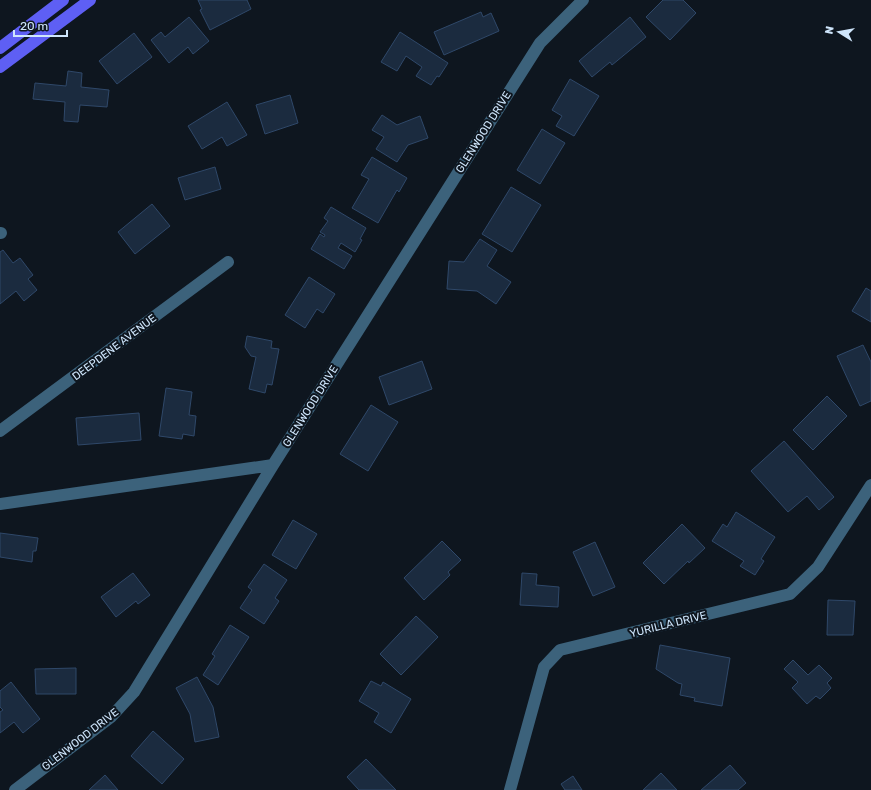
<svg xmlns="http://www.w3.org/2000/svg" width="871" height="790" font-family="Rubik,sans-serif">
<style>
.building{fill:#1b2b3f;stroke:#2f4869}
.lines{fill:none;stroke-linecap:round;stroke-linejoin:round}
.minor{stroke:#3c627b;stroke-width:12}
.major{stroke:#5e5ff4;stroke-width:12}
.labels{text-anchor:middle;stroke-width:4;stroke-linejoin:round;paint-order:stroke}
.street-label{font-size:11px;fill:#cfe6fc;stroke:#0e161f}
</style>
<rect width="100%" height="100%" fill="#0e161f"/>
<path class="building" d="M198 0H247L251 9 210 30 200 10 202 9Z
M663 0H683L696 13 670 40 646 17Z
M481 12 483 17 491 13 499 31 444 55 434 32Z
M189 17 209 41 193 54 188 47 169 63 151 40 161 32 165 37Z
M630 17 646 37 612 65 610 62 592 77 579 61Z
M400 32 448 63 439 77 437 76 431 85 416 76 422 67 406 56 397 71 381 62Z
M134 33 152 57 117 84 99 61Z
M68 71 82 73 81 87 109 90 107 107 80 105 78 122 64 121 65 102 33 99 35 83 66 86Z
M570 79 599 96 574 136 556 126 562 116 552 110Z
M290 95 298 123 265 134 256 105Z
M227 102 247 135 227 146 222 137 202 149 188 126Z
M382 115 397 125 420 116 428 138 408 145 397 162 376 149 384 137 372 130Z
M542 129 565 143 540 184 517 170Z
M372 157 407 178 399 192 397 190 378 223 352 208 369 179 361 175Z
M215 167 221 189 185 200 178 178Z
M511 187 541 205 512 252 482 234Z
M152 204 170 226 135 254 118 232Z
M331 207 366 228 360 239 362 240 355 252 341 243 338 248 352 256 344 269 311 249 320 234 324 237 325 235 320 232 328 221 324 218Z
M480 239 497 250 487 266 511 282 496 304 477 291 447 289 449 261 464 262Z
M3 250 13 263 20 258 33 275 28 279 37 290 24 301 16 291 0 304V252Z
M309 277 335 294 323 313 317 309 305 328 285 315Z
M866 288 871 291V322L852 311Z
M247 336 272 341 271 348 279 349 272 385 267 384 265 393 249 389 256 357 251 356 245 347Z
M863 345 871 362V401L860 406 837 356Z
M422 361 432 389 389 405 379 377Z
M166 388 192 392 189 415 196 416 194 436 183 434 182 439 159 436Z
M827 396 847 416 813 450 793 430Z
M371 405 398 422 368 471 340 454Z
M139 413 141 440 78 445 76 418Z
M784 441 834 497 819 510 807 496 788 512 751 471Z
M736 512 775 537 761 559 764 561 755 575 740 566 744 561 712 541 723 524 727 527Z
M293 520 317 534 296 569 272 555Z
M682 524 705 548 689 563 688 561 664 584 643 563Z
M0 533 38 538 36 551H33L32 562 0 557Z
M442 541 461 560 448 572 450 575 424 600 404 578Z
M595 542 615 587 593 596 573 552Z
M264 564 287 580 275 598 279 601 264 624 240 608 252 590 248 587Z
M133 573 150 595 138 604 136 601 116 617 101 597Z
M522 573 537 574 536 585 559 587 558 607 520 605Z
M828 600 855 601 853 635H827Z
M416 616 438 637 401 675 380 654Z
M230 625 249 637 218 685 203 675 215 656 212 654Z
M660 645 730 658 722 706 694 701 695 698 680 695 682 684 678 683 656 669Z
M793 660 808 675 819 665 832 678 827 683 831 688 820 699 816 696 807 704 792 688 798 682 784 669Z
M76 668V694H36L35 669Z
M197 677 213 707 219 737 195 742 190 714 176 688Z
M371 681 381 686 383 682 411 699 391 733 374 722 379 713 359 701Z
M11 682 40 719 23 733 14 722 0 733V712L3 710 0 707V691Z
M153 731 184 759 162 784 131 756Z
M366 759 396 790H359L347 777Z
M730 765 746 783 738 790H701Z
M661 773 677 790H643Z
M105 775 118 790H89Z
M573 776 582 790H565L561 784Z"/>
<g class="lines">
<path class="minor" d="M0 233H1
M0 431 228 262
M0 504 273 465
M15 790 111 717 134 692 273 465 540 43 583 0
M510 790 544 667 560 650 790 594 818 567 871 485"/>
<path class="major" d="M0 48 63 0
M0 67 90 0"/>
</g>
<g class="labels">
<g class="street-label">
<text transform="translate(483 132) rotate(-58)" y="4">GLENWOOD DRIVE</text>
<text transform="translate(114 347) rotate(-37)" y="4">DEEPDENE AVENUE</text>
<text transform="translate(310 406) rotate(-58)" y="4">GLENWOOD DRIVE</text>
<text transform="translate(668 624) rotate(-14)" y="4">YURILLA DRIVE</text>
<text transform="translate(80 739) rotate(-38)" y="4">GLENWOOD DRIVE</text>
</g>
</g>
<g transform="translate(839 32) rotate(281)" stroke="#0e161f" stroke-width="3" paint-order="stroke">
<path d="M0-3L7 15L0 10L-7 15Z" fill="#cfe6fc"/>
<text y="-6" font-size="11" font-weight="bold" text-anchor="middle" fill="#cfe6fc">N</text>
</g>
<path d="M14 30v6h53v-6" fill="none" stroke="#cfe6fc" stroke-width="2"/>
<text x="20" y="30" font-size="12" fill="#cfe6fc" stroke="#0e161f" stroke-width="3" paint-order="stroke">20 m</text>
</svg>
